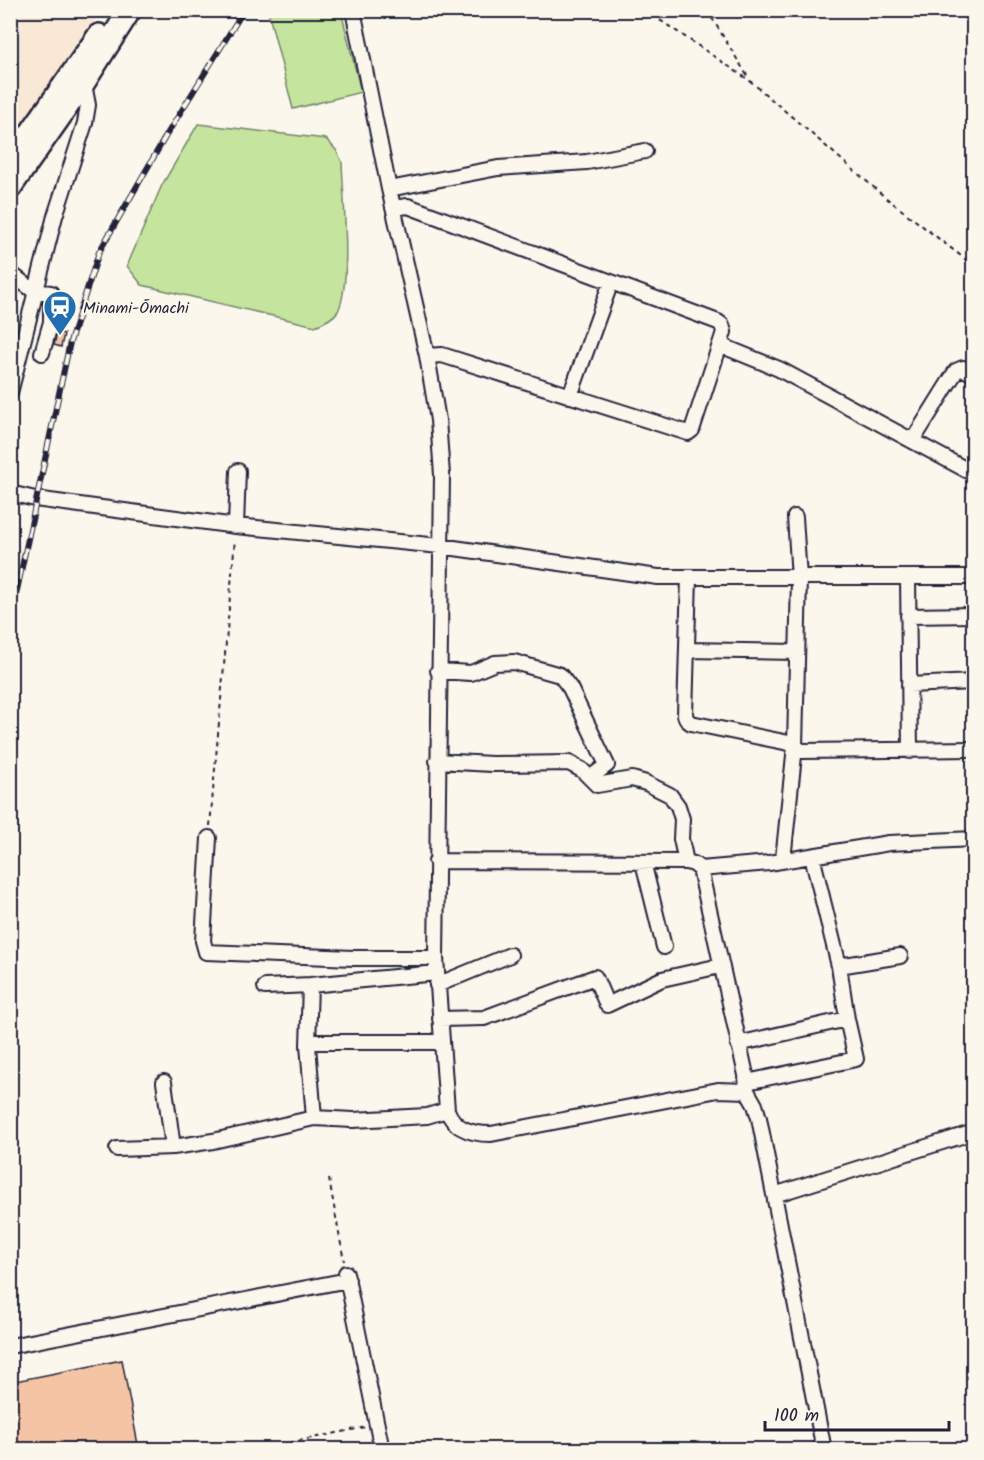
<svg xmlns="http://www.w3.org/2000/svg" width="984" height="1460" font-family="Kalam,sans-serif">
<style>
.built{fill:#f9e8d6}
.green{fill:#c5e59e;stroke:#74846c;stroke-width:1.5}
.building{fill:#f4c4a4;stroke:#22223b;stroke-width:1.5}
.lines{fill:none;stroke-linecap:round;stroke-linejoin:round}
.minor-casing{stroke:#22223b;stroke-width:18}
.highway-casing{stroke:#22223b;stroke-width:26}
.path{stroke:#22223b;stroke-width:2;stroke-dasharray:4.5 4.5;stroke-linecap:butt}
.minor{stroke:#fbf7ec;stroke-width:14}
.highway{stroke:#fbf7ec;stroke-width:21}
.rail-casing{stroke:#22223b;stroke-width:6}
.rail{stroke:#fbf7ec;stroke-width:4;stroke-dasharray:11;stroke-linecap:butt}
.labels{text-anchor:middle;stroke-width:4.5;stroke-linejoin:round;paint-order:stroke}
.poi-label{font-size:16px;fill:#22223b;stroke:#fbf7ec;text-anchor:start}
</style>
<rect width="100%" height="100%" fill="#fbf7ec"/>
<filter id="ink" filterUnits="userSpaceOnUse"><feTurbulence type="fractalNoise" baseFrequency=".0167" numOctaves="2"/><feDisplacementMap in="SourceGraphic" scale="12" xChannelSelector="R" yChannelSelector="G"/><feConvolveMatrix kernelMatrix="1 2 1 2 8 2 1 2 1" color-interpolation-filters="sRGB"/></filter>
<g filter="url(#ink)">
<path class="built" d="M11 10 101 11 11 140 10 11Z"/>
<path class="green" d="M268 11H341L361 92 293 109Z
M198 124 326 139 336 150 342 162C343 195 352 284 338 311 333 319 323 323 315 326L142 285 127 266 162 185Z"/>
<path class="building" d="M57 332 64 334 61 347 54 345Z
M122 1360 139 1450H10V1382Z"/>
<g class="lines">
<defs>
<path id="minor" d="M353 10 389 189 427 356 438 420 442 475 436 958 447 1110C454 1129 471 1134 491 1134L718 1090 747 1091
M389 189 498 168 587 162 645 151
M393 208 408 206 718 322 722 325 724 332 692 430 688 433 442 355 427 356
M10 273 34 291 51 293V322L42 353
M720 345 779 369 974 474
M10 393 55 216 85 123 88 105 83 79
M570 396 611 282
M913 440 956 371 963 368 974 375
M10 493 35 499 236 526 440 546 658 577H974
M236 526 238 471
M689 577 685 715 687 720 691 723 789 743 802 751 974 749
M908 577 910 751
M908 616 974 615
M688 650 796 652
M438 671 471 673 495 663 514 662 560 675 570 688 607 765 591 777
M909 685 974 682
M437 761 492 764 569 763 582 770 597 785 632 779 646 783 670 795 678 806 682 819 681 839 686 862
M209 838 203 941 206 952 354 958H436
M783 860 795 746 799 578 795 517
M436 861 686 862 694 864 700 869 746 1075 747 1091 755 1105 759 1118 824 1450
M643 862 664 947
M700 869 769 863 889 843 974 839
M839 966 900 956
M310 985 308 1045 314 1118
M437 985 510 955
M265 987 310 985 437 973
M440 1019 484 1018 595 977 607 1005 662 979 720 966
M308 1042H441
M738 1044 847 1019
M164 1082 173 1147
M747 1082 856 1059 847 1019 839 966 812 856
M117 1149 173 1147 213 1141 314 1118 353 1120 427 1116 447 1110
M774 1195 974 1132
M346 1273 382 1450
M10 1346 348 1280"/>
<path id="highway" d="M10 162 99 35
M10 188 83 84 130 10"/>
</defs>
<use href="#minor" class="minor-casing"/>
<use href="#highway" class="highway-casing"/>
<path class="path" d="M645 10 749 80 885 197 974 266
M707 10 748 77
M210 826 235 539
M329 1179 344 1261
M254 1450 366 1427"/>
<use href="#minor" class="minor"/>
<use href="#highway" class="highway"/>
<defs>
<path id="rail" d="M10 623 70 342 99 252 167 134 244 10"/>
</defs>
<use href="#rail" class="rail-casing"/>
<use href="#rail" class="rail"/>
</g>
</g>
<defs>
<symbol id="station-pin" viewBox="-11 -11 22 30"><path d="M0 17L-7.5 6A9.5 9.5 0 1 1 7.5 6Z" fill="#1f6fb2" stroke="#fbf7ec"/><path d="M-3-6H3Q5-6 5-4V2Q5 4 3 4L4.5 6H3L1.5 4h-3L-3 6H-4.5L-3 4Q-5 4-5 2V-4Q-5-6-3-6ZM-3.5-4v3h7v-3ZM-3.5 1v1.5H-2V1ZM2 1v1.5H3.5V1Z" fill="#fff"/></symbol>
</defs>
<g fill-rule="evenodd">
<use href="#station-pin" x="41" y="288" width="38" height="52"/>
</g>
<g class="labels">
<g class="poi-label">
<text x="83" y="313">Minami-Ōmachi</text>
</g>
</g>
<rect width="984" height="1460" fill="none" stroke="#fbf7ec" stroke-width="36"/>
<rect x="18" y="18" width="948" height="1424" fill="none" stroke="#22223b" stroke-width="2" filter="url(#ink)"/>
<path d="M765 1421v9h184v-9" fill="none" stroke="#22223b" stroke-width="3"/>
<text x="774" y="1421" font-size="18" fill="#22223b" stroke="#fbf7ec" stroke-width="4.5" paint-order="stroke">100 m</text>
</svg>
